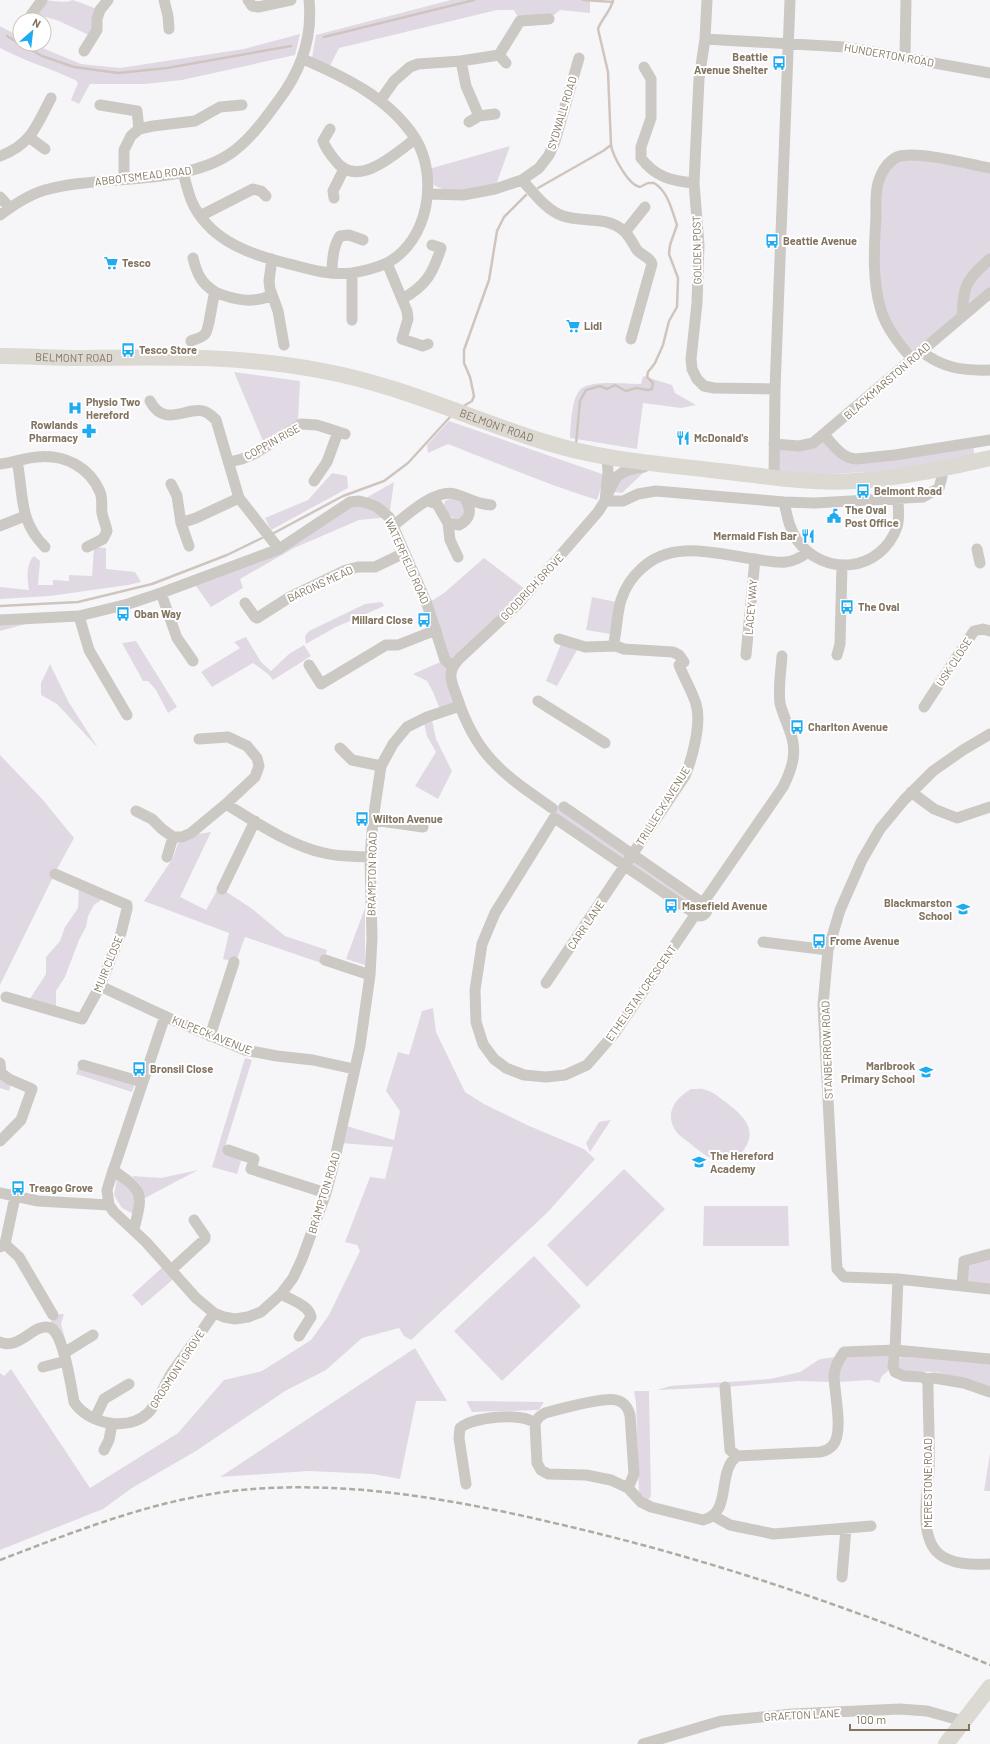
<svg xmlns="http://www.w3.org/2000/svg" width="990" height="1744" font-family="Barlow,sans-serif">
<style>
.green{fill:#e0d9e3}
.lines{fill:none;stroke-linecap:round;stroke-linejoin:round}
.stream{stroke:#cfc5be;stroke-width:2.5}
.minor{stroke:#ccc8c3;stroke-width:11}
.highway{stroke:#dcd8d2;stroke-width:16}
.rail{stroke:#b0aaa2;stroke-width:2.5;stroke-dasharray:6 3;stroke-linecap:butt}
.labels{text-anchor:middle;stroke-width:4;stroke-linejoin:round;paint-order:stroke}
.street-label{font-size:11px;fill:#837461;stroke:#fff}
.poi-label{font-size:11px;font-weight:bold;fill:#837461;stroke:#fff;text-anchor:start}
</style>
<rect width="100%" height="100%" fill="#f6f6f9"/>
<path class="green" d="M42 0C53 0 63 4 73 0L100 10 93 37 59 21 33 13Z
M451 0H590V13L560 10 549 19 520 21 514 10H497L339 48 330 66 312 58 316 35Z
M0 26 20 37V44H33L81 64 120 68 244 49 300 34 295 55 182 80 145 84H90L79 104 71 100 78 83 75 80C50 68 24 61 0 48Z
M510 146 496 185C477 188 451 196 434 185L432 177V168Z
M910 155 990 168V294L912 359 891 330 876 291 878 198 887 164Z
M234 372 300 381 298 420 263 441Z
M643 376 672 385 675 393 696 405 681 408 643 403 637 449 570 438C571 425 571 396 582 388 593 380 627 384 641 384Z
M449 421 605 475 597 500C546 484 497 463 448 444L428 453 427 445Z
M824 435 846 457 973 443 975 461 941 468 774 477V444L791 446Z
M332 473 347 476 348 488 271 530 265 518 308 500Z
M632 473H643L622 493 614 492C618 482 622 477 632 473Z
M394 482 389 517 359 520 294 548 240 579 243 588 211 607 193 582 266 555Z
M452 498 461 500 467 510 459 521 448 515 444 506 445 501Z
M94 547 106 548V569L135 572 141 582 128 585 50 596 0 599V587L29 590C27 580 26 563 34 556L40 561 38 585H53V580L69 581V575L92 576Z
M484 558 529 592 452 666 460 706 441 712 433 692 427 681 413 674 445 660 427 604 444 593Z
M592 597 616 602 610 634 586 630Z
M382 602 384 606 336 627 306 644 305 636 309 631 365 604Z
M0 623 26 624 0 631Z
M246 637 261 662 271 671 289 654 304 645 311 656 273 680 268 674 253 663 212 687 201 672 240 648 234 642Z
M136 641 177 707 168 713 156 690 148 681H143L122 643Z
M561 644 577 650 557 686 546 681Z
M50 664 68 701 98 748 57 704 41 695V683Z
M431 715 436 739 452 771 438 799 415 786 436 752 427 736 423 718Z
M0 755 43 800 74 838 57 869 0 985Z
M556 805 562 806 703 903 707 909 704 916H697L554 818 552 809Z
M211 832 180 897 206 910 219 887 251 908 285 936 327 950 324 964 245 937 236 962 223 959 229 933 144 901 173 858 178 843 198 834Z
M79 884 107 896 94 905 88 916 86 927 79 940 65 977 56 991V1012L27 1003 46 974V957L60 941 65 927 78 908Z
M365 908V965L346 959Z
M433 1008 436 1032 465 1092 484 1104 527 1125 584 1149 595 1159 548 1212 411 1340 404 1336 399 1328 362 1338 326 1370 285 1391 196 1451 132 1488 103 1509 0 1550V1373L4 1376 11 1369 90 1488 178 1433 224 1380 262 1371 311 1340 329 1315 360 1251 357 1245 345 1242 370 1177 385 1179 393 1147 339 1143 343 1125 394 1140 400 1111 386 1091 398 1052 409 1055 422 1011Z
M245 1058 252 1060 224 1150 242 1158 237 1174 212 1167Z
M79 1065 135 1083 132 1092 76 1074Z
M0 1077 12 1081 9 1091 0 1088Z
M691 1089C696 1089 702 1088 706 1090 714 1092 720 1098 727 1103 741 1114 758 1128 745 1148 729 1173 709 1159 692 1145 686 1140 677 1135 674 1128 665 1111 677 1097 691 1089Z
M611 1120 590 1152 586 1143 599 1122Z
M624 1169 665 1209 587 1287 547 1245Z
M198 1170 143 1199 140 1185 132 1176 161 1178Z
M117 1178 136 1196 135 1215 122 1208 114 1195Z
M704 1206H788L789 1246H703Z
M990 1254V1289L962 1286 964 1261Z
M534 1256 581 1306 502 1381 454 1331Z
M166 1264 177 1276 142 1306 132 1295Z
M60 1314H64L61 1324 66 1342H64L50 1323 52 1320Z
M415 1348 447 1401H416L400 1479 373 1474 309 1471 220 1477Z
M889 1353V1370L882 1376 879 1383 870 1380 838 1382 840 1364 845 1356Z
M905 1355 990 1363V1389L937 1372 902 1371 898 1366 899 1359Z
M836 1357 831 1382 799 1381 725 1387 657 1390 670 1386 770 1379 800 1372 820 1359Z
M634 1391H649L651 1496 648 1500 639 1493 636 1403Z
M467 1402V1401L544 1402 539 1410 472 1412Z
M990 1453V1491H984Z"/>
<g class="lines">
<path class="stream" d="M583 0 613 2
M7 36 20 44
M324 37 474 0
M21 44 42 56 74 67 118 73 167 68 291 46
M538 188 603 151 611 145 608 72 598 29C602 18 611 11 613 0
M462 407 472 401 474 396 470 377 464 363V350L489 280 497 231 504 217 526 195
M576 444 580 401 586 390 600 386 607 389 615 385 626 391 636 388 648 390 652 389 653 383 647 377 648 372 655 363 663 345 669 321 677 307 678 278 669 254 670 245 677 225C672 211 668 191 654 183H648L640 187C628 185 613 156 611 145
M274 533 343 496 384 481 408 463 451 416
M0 606 78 602 152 584 227 555 262 538"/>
<path class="minor" d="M164 0 168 16 169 29
M248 0 252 6 258 7 291 0
M707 0 705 39 699 79 694 183 699 245 697 303 691 359 692 369 697 379 704 386 714 388 775 389
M29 18 42 0
M705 39 845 47 990 73
M84 51 97 30V19L100 10 108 0
M499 55 520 21 549 19
M905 57 906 0
M461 61 466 86 479 116 469 122
M644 67 651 79V118L641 147V158C655 177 672 181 694 183
M380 101 394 81 410 67 418 64 461 61 499 55 506 63
M100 105 137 111 139 129
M479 116 495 114
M330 129 323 141C326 149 330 154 335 160 357 190 395 154 415 139
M30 138 45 149
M0 156C31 145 37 125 51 98
M183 173C186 182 188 193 192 202 208 237 243 252 278 261 302 267 327 276 352 273 364 271 376 268 387 263 429 241 439 176 415 138 389 98 345 77 303 59
M124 179V150L131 136 139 129 153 126 195 121 220 107 242 105
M522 180C534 193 546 210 563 216 584 223 607 215 625 232 630 237 633 244 637 250 641 255 651 258 652 264L631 339
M429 194 463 195 495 189 522 180 539 168 549 155 555 141 579 58
M0 197 10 208
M334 198 333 191 344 169
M0 215C14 205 28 195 45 190 102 174 186 187 234 151 251 138 265 119 278 101 301 71 313 39 309 0
M200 216 253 189 261 191 266 196
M625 232 645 207
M193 258C197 274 201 283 215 292
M272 259 269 281 270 289 278 311 284 345
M387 263 407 311 408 319 402 339 423 346 428 344
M332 273C332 261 333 246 340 236L349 235 363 240
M402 299C426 286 433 273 441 248L432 245
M962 316C964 284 965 281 990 259
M352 320V273
M191 341C195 339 202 338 205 334 209 330 212 301 215 292 234 300 253 304 272 295
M921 351C942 368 963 371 990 370
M912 359C900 345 886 328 881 310 872 281 874 248 876 217 876 206 875 194 878 183 881 173 887 162 897 157 915 150 969 164 990 168
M150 401C164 428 186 407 203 411 208 412 212 416 216 420L239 498 279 549
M824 435C834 445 841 458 856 459L895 455 990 440
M774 444 799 446 813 443 990 293
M607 457 608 472 605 501C615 476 617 470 644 467
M17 461C24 495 18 520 45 547
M229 462 242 459 256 453 301 424 317 425 345 434
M0 464C12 463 24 458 37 457 63 454 89 466 100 492 103 499 101 506 102 513 103 519 106 525 107 531L103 539 87 547
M774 477 775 389 790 0
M314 481 327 462 338 432
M171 484 177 496 181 523 189 546
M428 501 437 504 448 523 459 525C471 519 472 510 465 499
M784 502C787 515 789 528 797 540 824 578 881 572 897 527 900 518 898 508 898 499
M181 523 196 518 239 498
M448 523 450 540 458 557
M0 526 25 516
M393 526C408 514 435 489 455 494 469 498 475 504 491 505
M977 549 980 563
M161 593 177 638 193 661
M245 603 255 617 257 618 290 597 346 570 358 567H375L404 553
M79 616 89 650 127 715
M0 620 79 616 128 604 161 593 279 549 350 502 359 501 367 503 377 507 389 517 427 604 445 660 452 666
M559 639 585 647 616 646
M746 655 755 559
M837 655 840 644 842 565
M684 662 679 655 673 652 624 649 616 646 614 642C617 628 617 613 621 600 625 588 632 577 641 569 672 539 716 554 754 559 776 562 789 567 808 552
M309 665 321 684 386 645H398L436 630
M538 701 605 743
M924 707 974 631 983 629 990 631
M990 734 963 750 933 771 904 800 880 829 862 860 840 910 828 950 823 1005 837 1269 844 1277 898 1279 990 1289
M340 748 352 760 381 766
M911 792 934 809 957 818 990 807
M226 804C257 823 289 845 324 853 339 857 355 856 370 857
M564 807 701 902
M552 808C503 774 476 756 457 697 451 680 446 673 459 659L518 604 598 512 605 501H623L638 494 656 491 784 502 815 503 923 497 939 488 942 477 941 468
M136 811 152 819 162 829 173 837H182L191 833 226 804 255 777 259 766 257 758 247 746 228 737 199 739
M554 818 495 913 482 944 475 990 476 1022 483 1044 494 1059 506 1068 524 1075 546 1077 565 1075 587 1065 614 1034 695 915
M556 819 694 913
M373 820 423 827
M167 857 173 837
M222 889 255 821
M693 909a7 7 0 1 1 14 0a7 7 0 1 1-14 0Z
M703 903 783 787C793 767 798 750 789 729 786 720 782 712 780 703 778 687 781 671 782 656
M763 942 828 950
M325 960 370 975
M546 983 685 776C692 759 702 723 696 704 692 691 684 678 679 665
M100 986 173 1020 245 1050 277 1056 313 1060 354 1069
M6 997 82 1019 100 986 121 933 127 909V905L55 874
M165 1016 110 1180 107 1190 109 1205 114 1212 146 1242 196 1298 214 1313 224 1317 235 1319 248 1317 261 1312 281 1294 293 1278 302 1259 326 1193 333 1167 360 1046 370 975 372 938 370 857 373 820 381 766 393 744 407 727 427 717 460 706
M210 1036 234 962
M0 1063 1 1073 9 1079 32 1089 21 1120 0 1141
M83 1065 142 1082
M228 1150 254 1159 251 1169 326 1193
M113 1170C144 1192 143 1193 134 1229
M0 1193 38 1201 109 1205
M5 1244 19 1257 53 1315
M0 1247 5 1244 15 1197
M171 1270 205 1239V1236L194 1220
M898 1279 895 1350 893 1366 895 1372 904 1376 922 1377 926 1379 934 1378 964 1383 990 1392
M962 1286 964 1261 990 1254
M281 1294C291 1300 309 1305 311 1317L299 1336
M0 1342C20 1351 35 1321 51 1328 64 1336 71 1386 74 1402 88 1424 128 1432 148 1413 156 1406 166 1381 173 1371 187 1352 201 1333 214 1313
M64 1353 93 1335
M43 1367 66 1361
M926 1379 928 1384C928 1413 930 1441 929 1470 928 1486 925 1503 926 1519 926 1530 929 1545 938 1553 951 1565 973 1565 990 1564
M725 1387 730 1450 737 1456
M95 1418 104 1399 129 1384
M535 1423 539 1417 545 1413C560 1409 603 1397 616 1400 625 1402 628 1408 630 1415L634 1474 628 1488
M104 1450 109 1440 112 1424
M466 1484 459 1438 460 1428C473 1417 521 1412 535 1423L537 1463 541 1470 548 1474 586 1475 611 1480 628 1488 641 1502 651 1507 703 1520C733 1513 716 1472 737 1456L820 1452C825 1451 830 1449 833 1445 844 1432 834 1392 834 1375 835 1367 839 1359 844 1352L895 1350 990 1359
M714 1516 730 1525 774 1534 871 1526
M842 1577 846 1528
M643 1744 721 1721 792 1714 900 1709 927 1711 963 1721"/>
<g class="highway">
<path id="s1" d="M0 356C27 356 54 358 81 358 163 357 243 355 323 371 400 385 470 419 545 442 601 460 661 464 719 471 764 476 810 484 855 481 901 478 946 468 990 458"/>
<path d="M946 1744 990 1687"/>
</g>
<path class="rail" d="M0 1560C76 1531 151 1501 232 1491 340 1479 448 1498 554 1523 703 1557 849 1606 990 1665"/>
</g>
<defs>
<symbol id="bus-bare" viewBox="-9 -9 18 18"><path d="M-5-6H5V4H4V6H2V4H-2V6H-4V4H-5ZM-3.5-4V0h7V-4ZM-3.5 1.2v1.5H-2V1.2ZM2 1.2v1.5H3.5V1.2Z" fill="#1eabf0" stroke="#fff" stroke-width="2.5" paint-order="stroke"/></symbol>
<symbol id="supermarket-bare" viewBox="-9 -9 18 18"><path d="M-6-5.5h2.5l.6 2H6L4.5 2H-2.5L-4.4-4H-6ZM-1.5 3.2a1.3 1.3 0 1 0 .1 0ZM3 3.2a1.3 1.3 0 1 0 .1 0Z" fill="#1eabf0" stroke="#fff" stroke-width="2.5" paint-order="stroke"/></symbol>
<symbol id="hospital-bare" viewBox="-9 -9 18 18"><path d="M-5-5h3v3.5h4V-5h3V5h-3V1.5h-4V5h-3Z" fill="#1eabf0" stroke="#fff" stroke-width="2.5" paint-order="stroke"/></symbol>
<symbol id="pharmacy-bare" viewBox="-9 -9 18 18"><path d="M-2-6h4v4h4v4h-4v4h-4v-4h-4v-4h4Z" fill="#1eabf0" stroke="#fff" stroke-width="2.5" paint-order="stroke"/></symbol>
<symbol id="restaurant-bare" viewBox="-9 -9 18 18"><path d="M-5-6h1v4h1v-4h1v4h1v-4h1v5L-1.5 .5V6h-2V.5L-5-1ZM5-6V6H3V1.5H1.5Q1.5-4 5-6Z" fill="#1eabf0" stroke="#fff" stroke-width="2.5" paint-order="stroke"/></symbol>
<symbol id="civic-bare" viewBox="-9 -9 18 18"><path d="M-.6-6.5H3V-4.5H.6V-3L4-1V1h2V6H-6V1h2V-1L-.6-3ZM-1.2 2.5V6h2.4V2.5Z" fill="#1eabf0" stroke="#fff" stroke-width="2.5" paint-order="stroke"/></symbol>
<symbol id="school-bare" viewBox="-9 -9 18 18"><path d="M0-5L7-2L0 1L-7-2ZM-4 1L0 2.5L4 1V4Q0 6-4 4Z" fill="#1eabf0" stroke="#fff" stroke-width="2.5" paint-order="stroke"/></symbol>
</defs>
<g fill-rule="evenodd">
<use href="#bus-bare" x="769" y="53" width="20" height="20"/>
<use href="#bus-bare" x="762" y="231" width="20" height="20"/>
<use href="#supermarket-bare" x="101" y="253" width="20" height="20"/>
<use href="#supermarket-bare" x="563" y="316" width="20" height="20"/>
<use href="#bus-bare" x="118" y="340" width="20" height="20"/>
<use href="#hospital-bare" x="65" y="398" width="20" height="20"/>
<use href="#pharmacy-bare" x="79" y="421" width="20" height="20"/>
<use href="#restaurant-bare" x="673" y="428" width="20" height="20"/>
<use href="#bus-bare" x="853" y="481" width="20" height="20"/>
<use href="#civic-bare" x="824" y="506" width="20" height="20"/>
<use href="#restaurant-bare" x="798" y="526" width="20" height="20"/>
<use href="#bus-bare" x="837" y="597" width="20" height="20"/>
<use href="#bus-bare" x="113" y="604" width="20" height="20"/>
<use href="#bus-bare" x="414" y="610" width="20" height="20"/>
<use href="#bus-bare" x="787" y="717" width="20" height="20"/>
<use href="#bus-bare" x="352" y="809" width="20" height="20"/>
<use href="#bus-bare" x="661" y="896" width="20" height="20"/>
<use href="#school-bare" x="953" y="899" width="20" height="20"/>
<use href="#bus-bare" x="809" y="931" width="20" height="20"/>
<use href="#bus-bare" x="129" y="1059" width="20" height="20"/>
<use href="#school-bare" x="916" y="1062" width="20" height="20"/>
<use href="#school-bare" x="689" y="1152" width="20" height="20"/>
<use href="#bus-bare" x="8" y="1178" width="20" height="20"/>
</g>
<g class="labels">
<g class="street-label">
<text transform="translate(889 55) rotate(10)" y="4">HUNDERTON ROAD</text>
<text transform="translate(562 113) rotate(-73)" y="4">SYDWALL ROAD</text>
<text transform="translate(143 176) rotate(-7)" y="4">ABBOTSMEAD ROAD</text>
<text transform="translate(697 250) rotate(-91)" y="4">GOLDEN POST</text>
<text dy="4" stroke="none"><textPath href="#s1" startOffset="74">BELMONT ROAD</textPath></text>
<text transform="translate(887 381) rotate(-41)" y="4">BLACKMARSTON ROAD</text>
<text dy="4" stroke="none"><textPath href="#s1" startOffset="506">BELMONT ROAD</textPath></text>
<text transform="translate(272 442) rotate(-29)" y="4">COPPIN RISE</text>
<text transform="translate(407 561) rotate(66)" y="4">WATERFIELD ROAD</text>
<text transform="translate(320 584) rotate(-25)" y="4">BARONS MEAD</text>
<text transform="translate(532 587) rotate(-47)" y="4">GOODRICH GROVE</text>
<text transform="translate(751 607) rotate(-85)" y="4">LACEY WAY</text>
<text transform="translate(954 662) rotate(-57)" y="4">USK CLOSE</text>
<text transform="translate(663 806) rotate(-58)" y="4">TRILLECK AVENUE</text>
<text transform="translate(372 874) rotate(-89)" y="4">BRAMPTON ROAD</text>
<text transform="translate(586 925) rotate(-56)" y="4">CARR LANE</text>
<text transform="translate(108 964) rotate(-68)" y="4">MUIR CLOSE</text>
<text transform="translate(641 993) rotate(-55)" y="4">ETHELSTAN CRESCENT</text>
<text transform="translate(212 1035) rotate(22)" y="4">KILPECK AVENUE</text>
<text transform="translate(827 1050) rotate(-92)" y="4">STANBERROW ROAD</text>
<text transform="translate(324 1193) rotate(-73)" y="4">BRAMPTON ROAD</text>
<text transform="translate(177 1369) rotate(-57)" y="4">GROSMONT GROVE</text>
<text transform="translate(928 1483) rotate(-90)" y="4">MERESTONE ROAD</text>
<text transform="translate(802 1715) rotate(-3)" y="4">GRAFTON LANE</text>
</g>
<g class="poi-label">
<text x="768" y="61" text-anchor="end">Beattie<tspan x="768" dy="13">Avenue Shelter</tspan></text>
<text x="783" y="245">Beattie Avenue</text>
<text x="122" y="267">Tesco</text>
<text x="584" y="330">Lidl</text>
<text x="139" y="354">Tesco Store</text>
<text x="86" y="406">Physio Two<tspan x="86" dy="13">Hereford</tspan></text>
<text x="78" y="429" text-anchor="end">Rowlands<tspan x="78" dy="13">Pharmacy</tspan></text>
<text x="694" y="442">McDonald's</text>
<text x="874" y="495">Belmont Road</text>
<text x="845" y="514">The Oval<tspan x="845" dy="13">Post Office</tspan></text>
<text x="797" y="540" text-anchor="end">Mermaid Fish Bar</text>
<text x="858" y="611">The Oval</text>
<text x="134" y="618">Oban Way</text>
<text x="413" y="624" text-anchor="end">Millard Close</text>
<text x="808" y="731">Charlton Avenue</text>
<text x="373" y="823">Wilton Avenue</text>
<text x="952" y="907" text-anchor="end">Blackmarston<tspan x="952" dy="13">School</tspan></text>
<text x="682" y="910">Masefield Avenue</text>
<text x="830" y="945">Frome Avenue</text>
<text x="915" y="1070" text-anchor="end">Marlbrook<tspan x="915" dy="13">Primary School</tspan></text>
<text x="150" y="1073">Bronsil Close</text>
<text x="710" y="1160">The Hereford<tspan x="710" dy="13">Academy</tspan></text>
<text x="29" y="1192">Treago Grove</text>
</g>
</g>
<g transform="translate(32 32) rotate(28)"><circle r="19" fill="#ffffff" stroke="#cdc7c0"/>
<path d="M0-3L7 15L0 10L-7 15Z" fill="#1eabf0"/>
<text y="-6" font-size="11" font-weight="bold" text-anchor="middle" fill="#837461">N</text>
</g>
<path d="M850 1724v6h119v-6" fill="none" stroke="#837461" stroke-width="2"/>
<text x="856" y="1724" font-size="12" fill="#837461" stroke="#ffffff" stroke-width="3" paint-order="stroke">100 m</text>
</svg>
